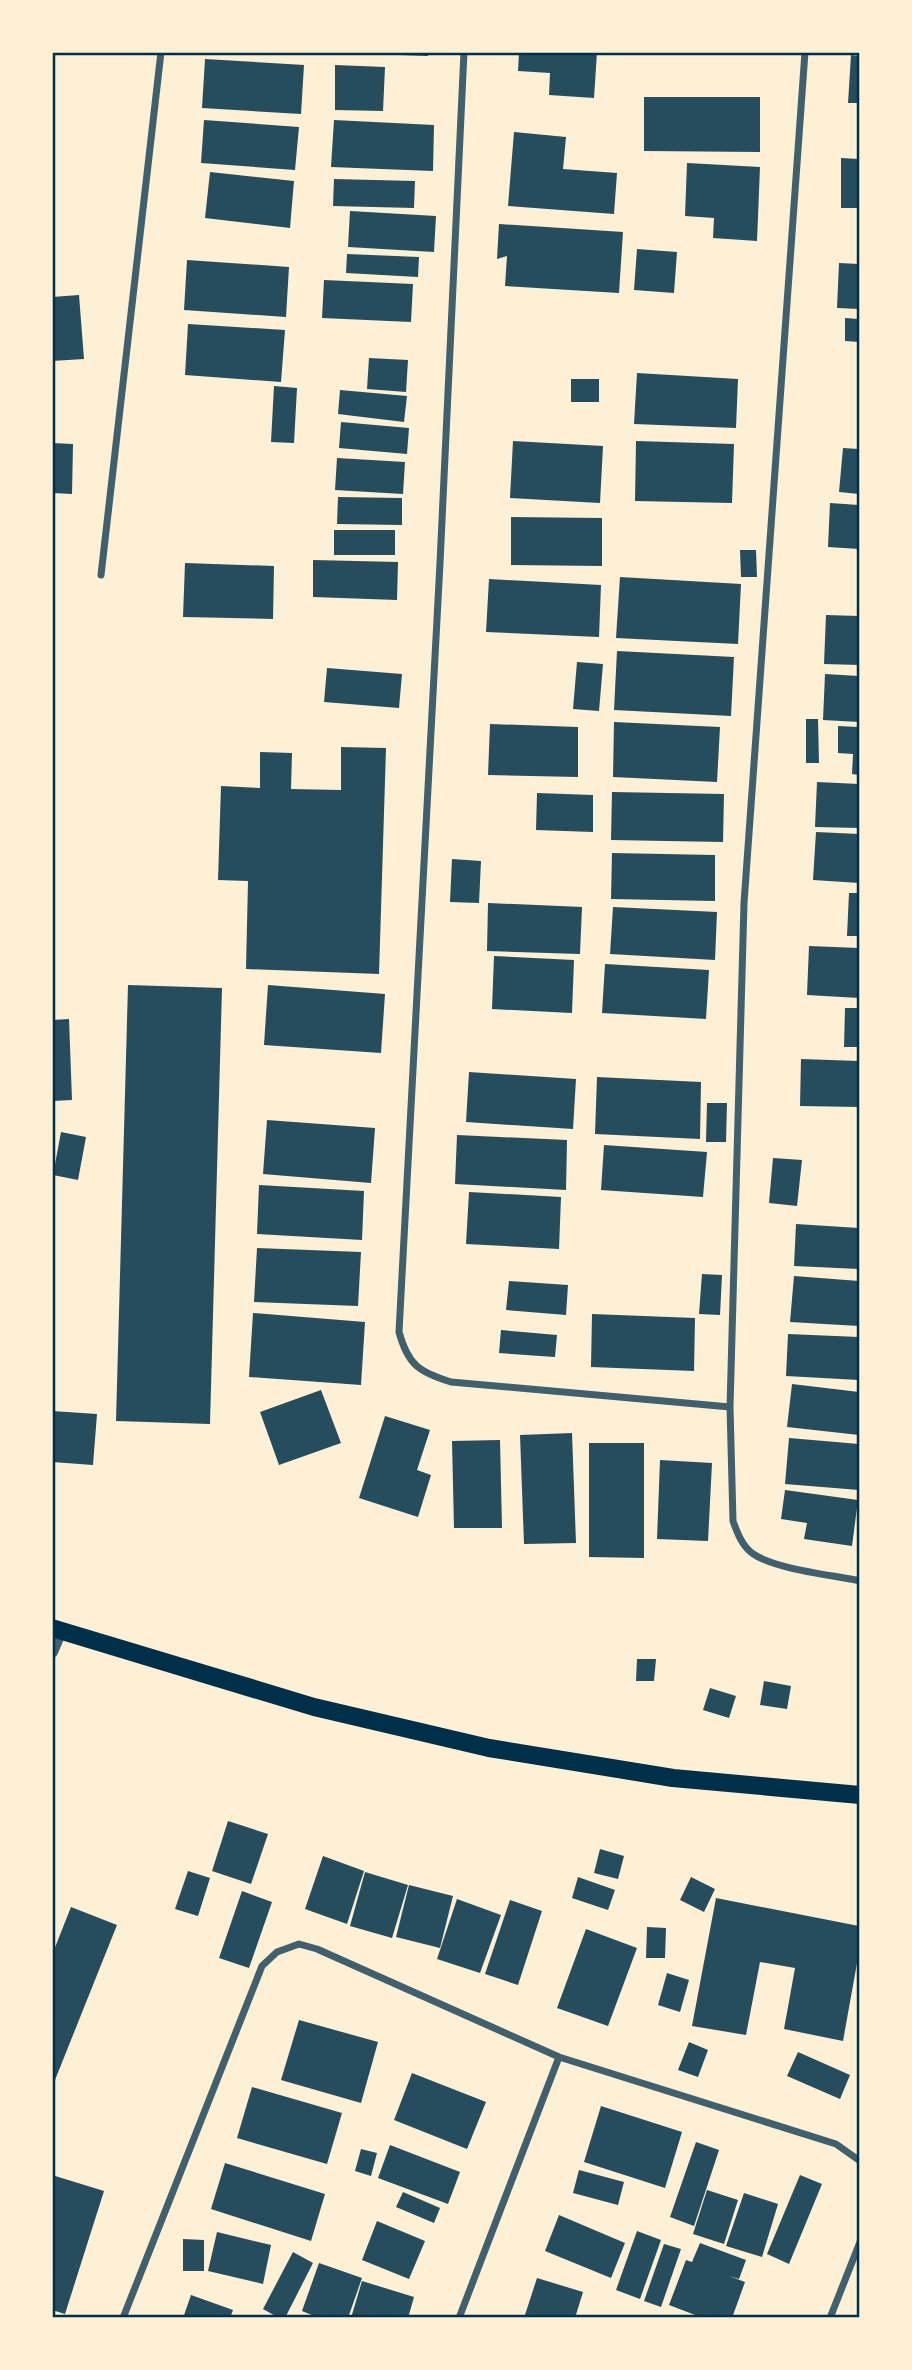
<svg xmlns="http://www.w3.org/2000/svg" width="912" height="2370" font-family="'DM Sans',sans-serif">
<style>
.building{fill:#264d5e}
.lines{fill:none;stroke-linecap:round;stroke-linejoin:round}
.minor{stroke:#3f606c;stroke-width:7}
.tertiary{stroke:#3f606c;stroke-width:12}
.primary{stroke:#003049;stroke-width:18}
.neatline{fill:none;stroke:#003049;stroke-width:2.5}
</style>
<rect width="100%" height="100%" fill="#fdf0d5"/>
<path class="building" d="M400 52H428V56L400 55Z
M519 52H597L594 98 549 95 550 73 518 71Z
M851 55 859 56V103H848Z
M205 59 304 65 301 114 202 108Z
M335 65 385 67 383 111 335 110Z
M644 97H760V152L644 151Z
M204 120 299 127 295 170 201 163Z
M334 120 434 125 433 171 331 167Z
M514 132 566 137 563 169 617 173 614 214 508 206Z
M841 158 859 159V208H841Z
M687 163 760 167 757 241 713 238 714 218 685 216Z
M210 172 294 181 290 228 205 218Z
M334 179 415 181 414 208 333 206Z
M350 211 436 216 434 252 348 247Z
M499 224 623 232 619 293 505 286 507 256 497 259Z
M637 249 677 252 674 293 634 290Z
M347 254 419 257 418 277 346 273Z
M187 260 289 267 286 317 184 310Z
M839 263 859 264V309L837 308Z
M324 280 413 284 411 322 322 318Z
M79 295 84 359 52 361V297Z
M845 318 859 319V342L845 341Z
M188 324 285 330 281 382 185 375Z
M369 358 408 360 406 392 367 389Z
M637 373 738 379 736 428 634 424Z
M571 379H599V402H571Z
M274 386 297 388 294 443 271 442Z
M340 390 407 396 404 422 338 414Z
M341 422 409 428 407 454 339 448Z
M513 441 603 446 600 503 510 498Z
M636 441 734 444 732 503 635 501Z
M52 443 73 444 72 494 52 493Z
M843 448 859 449V494L839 492Z
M337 458 405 462 403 494 335 490Z
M338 497 402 498V525L337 524Z
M830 503 859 505V549L828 547Z
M511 517 602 518V566L511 565Z
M334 530H395V555H334Z
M740 550H756L757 577H741Z
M313 560 398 562 397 600 313 597Z
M185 563 274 566 273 619 183 617Z
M620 577 741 584 738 644 616 638Z
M489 579 601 585 599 637 486 632Z
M826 615 859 616V665L824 664Z
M617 651 734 657 731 716 614 710Z
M577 662 603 664 599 711 573 709Z
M327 668 402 674 399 708 324 702Z
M825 674 859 676V722L823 720Z
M806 719H818L819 763H806Z
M614 722 720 727 717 782 613 777Z
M490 724 578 727V777L488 775Z
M838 726 859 727V775L852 774 853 754 838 753Z
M341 747 386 748 379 974 246 969 248 881 218 880 221 786 260 788V752L292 753 291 789 341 790Z
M817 782 859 784V828L815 827Z
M612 792 724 794 723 842 611 840Z
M537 793 593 795V832L536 830Z
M816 832 859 834V883L813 880Z
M612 853 715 855V901L611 899Z
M452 859 481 861 479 903 450 902Z
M849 893H859V936H847Z
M488 903 582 907 580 954 487 951Z
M613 907 717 912 715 960 610 954Z
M809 946 859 948V998L807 995Z
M494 956 574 960 572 1013 492 1009Z
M605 964 709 970 706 1019 602 1013Z
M128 985 222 988 210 1424 116 1421Z
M268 985 385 994 381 1053 264 1045Z
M845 1008H859V1047H844Z
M69 1019 72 1100 53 1101 52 1020Z
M801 1059 859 1061V1107L800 1106Z
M469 1072 576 1079 573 1129 466 1122Z
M597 1077 701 1082 700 1139 595 1134Z
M707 1103H727L726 1142H706Z
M267 1120 375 1128 371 1183 263 1174Z
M61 1132 86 1137 78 1180 53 1175Z
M457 1135 567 1140 566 1190 455 1184Z
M604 1145 707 1152 703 1197 601 1190Z
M773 1158 802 1160 797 1206 769 1203Z
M259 1185 364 1191 362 1240 257 1234Z
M469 1192 561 1197 559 1249 466 1244Z
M796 1224 859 1228V1269L794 1266Z
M257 1248 361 1252 358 1306 254 1302Z
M702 1274 722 1275 720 1315 699 1314Z
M794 1276 859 1281V1326L790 1322Z
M509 1281 568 1285 566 1315 506 1310Z
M253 1313 365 1322 361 1385 249 1377Z
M592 1314 695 1318 694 1371 591 1367Z
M501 1330 557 1335 555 1357 499 1353Z
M788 1334 859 1337V1380L786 1376Z
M792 1384 859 1392V1435L787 1427Z
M321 1390 341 1443 279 1465 260 1412Z
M52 1411 97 1414 93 1465 52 1462Z
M385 1416 430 1430 417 1470 431 1475 418 1517 359 1498Z
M572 1433 576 1543 524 1544 520 1435Z
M789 1438 859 1444V1490L785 1484Z
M500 1440 502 1528H454L452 1441Z
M589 1443H644V1558L589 1557Z
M660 1460 712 1463 708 1541 657 1539Z
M785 1490 858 1500 852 1546 804 1539 807 1523 781 1519Z
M637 1659H656L654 1681H636Z
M764 1681 791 1686 787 1709 760 1705Z
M710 1688 736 1696 729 1718 703 1710Z
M228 1821 268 1834 251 1884 212 1871Z
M600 1849 624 1856 618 1879 594 1873Z
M323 1856 364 1871 347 1924 305 1909Z
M188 1871 210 1878 198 1916 175 1909Z
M365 1872 408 1885 392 1938 350 1926Z
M578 1877 615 1890 608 1910 572 1898Z
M691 1877 715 1889 704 1912 680 1900Z
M409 1885 453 1896 440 1948 396 1937Z
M242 1891 272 1902 249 1968 219 1958Z
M716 1898 859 1926V1952L843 2041 784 2029 795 1968 760 1962 746 2035 692 2026Z
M457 1899 501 1915 480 1973 437 1959Z
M510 1900 542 1911 518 1985 485 1974Z
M71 1907 117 1925 53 2085 52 1955Z
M647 1927 666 1928 665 1958H646Z
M586 1929 637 1948 608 2026 557 2008Z
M667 1973 689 1980 680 2012 658 2005Z
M299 2020 378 2042 361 2103 281 2080Z
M689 2042 708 2050 698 2077 678 2070Z
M798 2052 850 2075 840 2099 787 2076Z
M412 2073 486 2102 467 2149 394 2120Z
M252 2087 342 2113 327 2164 237 2138Z
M601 2106 682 2132 665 2188 584 2162Z
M696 2142 719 2150 694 2226 670 2217Z
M390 2145 460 2172 448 2204 378 2178Z
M361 2149 377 2153 371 2176 355 2171Z
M225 2163 325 2194 311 2241 211 2209Z
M579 2170 624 2182 618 2205 573 2193Z
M52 2175 104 2191 65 2314 52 2310Z
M800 2175 822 2184 789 2264 767 2254Z
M707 2190 738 2200 724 2244 693 2234Z
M403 2192 440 2208 434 2223 396 2207Z
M744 2193 778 2204 762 2257 726 2246Z
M559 2215 625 2243 611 2278 545 2251Z
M377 2221 425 2241 409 2279 362 2260Z
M637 2231 661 2240 640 2299 616 2290Z
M217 2232 271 2245 263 2284 208 2271Z
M183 2239 204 2240V2271H183Z
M700 2243 746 2260 739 2279 729 2276 745 2282 732 2318H703L669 2305 686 2260 692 2262Z
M664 2244 681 2249 661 2307 644 2301Z
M293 2252 313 2263 285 2318H279L263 2309Z
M319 2263 362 2278 348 2318H319L302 2311Z
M537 2278 583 2292 575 2318H524Z
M362 2281 414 2297 408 2318H351Z
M191 2295 233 2310 230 2318H183Z"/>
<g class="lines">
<path class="minor" d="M464 52 440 563 399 1332C408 1365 419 1372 451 1382L730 1407
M805 52 744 903 730 1407 733 1521C737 1532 742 1546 752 1553 773 1569 833 1575 860 1581
M101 575 161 52
M123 2318 262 1966 277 1952 299 1944 317 1949 559 2057 836 2144 860 2161
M459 2318 559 2057
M830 2318 860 2242"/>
<path class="tertiary" d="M52 1652 61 1631"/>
<path class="primary" d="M52 1628 314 1707 489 1748 673 1778 860 1795"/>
</g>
<rect width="912" height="2370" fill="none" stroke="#fdf0d5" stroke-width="108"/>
<rect x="54" y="54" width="804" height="2262" class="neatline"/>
</svg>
